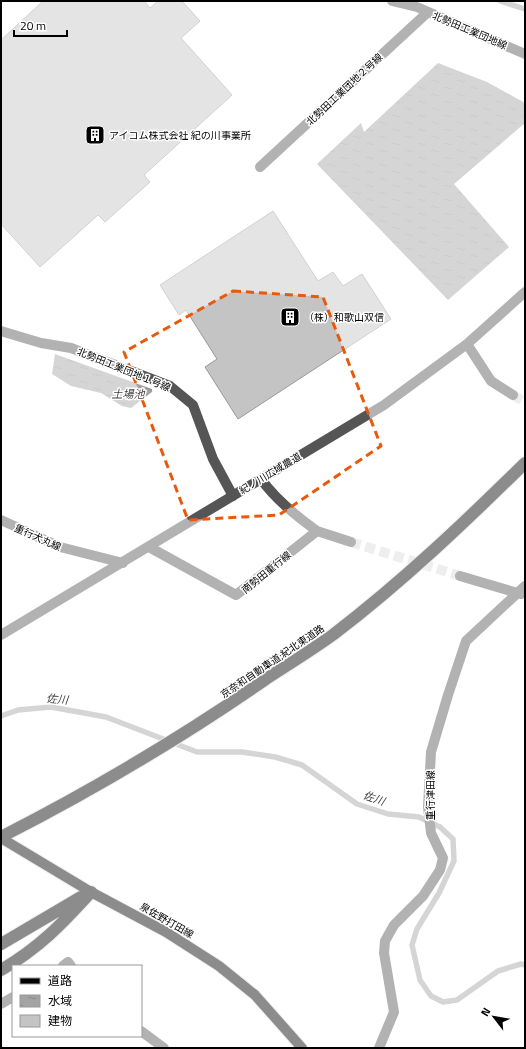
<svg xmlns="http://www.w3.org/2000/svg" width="526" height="1049" font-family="'Titillium Web','Noto Sans JP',sans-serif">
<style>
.water{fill:url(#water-ripples)}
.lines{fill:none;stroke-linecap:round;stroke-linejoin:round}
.stream{stroke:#a3a3a3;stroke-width:5.5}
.building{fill:#c4c4c4;stroke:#999}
.minor-tunnel{stroke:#d9d9d9;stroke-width:10;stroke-dasharray:10 5;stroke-linecap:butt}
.major-casing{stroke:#dbdbdb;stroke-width:12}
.highway-casing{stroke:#dbdbdb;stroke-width:14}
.minor{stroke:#555;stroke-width:10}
.major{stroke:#000;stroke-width:10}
.highway{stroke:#000;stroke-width:12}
.marked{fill:none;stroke:#e8590c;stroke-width:3;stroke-dasharray:8 5;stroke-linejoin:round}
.labels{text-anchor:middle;stroke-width:3;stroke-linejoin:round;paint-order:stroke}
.street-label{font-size:10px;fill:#000;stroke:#fff}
.poi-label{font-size:10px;fill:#000;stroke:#fff;text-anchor:start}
.water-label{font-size:11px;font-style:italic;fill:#444;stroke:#fff}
</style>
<defs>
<pattern id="water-ripples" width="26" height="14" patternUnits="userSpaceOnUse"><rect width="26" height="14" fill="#a3a3a3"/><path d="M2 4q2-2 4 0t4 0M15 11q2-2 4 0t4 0" fill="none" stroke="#8b8b8b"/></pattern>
</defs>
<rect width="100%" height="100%" fill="#fff"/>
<path class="water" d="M438 63 487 82 525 103V123L454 184 509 247 448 300 317 164 361 123 364 132Z
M55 354 152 389V392L131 408 122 406 101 393 71 386 52 374Z"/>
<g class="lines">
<path class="stream" d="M500 1 525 9
M1 716 18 710 51 707 106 717 197 752H242L275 757 302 765 357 804 388 814 419 817 440 827 453 839 454 861 439 893 417 929 412 945 420 980 431 996 443 1002 457 1000 498 971 521 964 525 965"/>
</g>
<path class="building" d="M43 1H144L150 8 158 1H182L200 21 181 38 232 95 144 175 150 182 105 222 98 215 40 267 1 224V40Z
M273 211 318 281 333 272 343 286 362 274 391 319 238 419 205 367 217 359 186 310 179 315 160 285Z"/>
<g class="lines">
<path class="minor-tunnel" d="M513 395 525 402
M351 542 460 576"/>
<defs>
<path id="major" d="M1 838 91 892 166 932 219 966 255 995 302 1048"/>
<path id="highway" d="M1 837C93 790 181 738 266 679 289 664 312 650 334 634 402 582 464 523 525 463
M1 944 81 897
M1 970C39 948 62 924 91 892"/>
</defs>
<use href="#major" class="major-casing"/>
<use href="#highway" class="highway-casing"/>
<path class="minor" d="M392 1 417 7 525 54
M260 167 428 12
M1 331 41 343 71 348 170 386 193 405 213 459 233 496
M467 344 491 381 513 395
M261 479C276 500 296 516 317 531
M1 520 60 547 123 563
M149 547 236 595 317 531 351 542
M460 576 521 594
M1 635 384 405 467 344 525 292
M63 966 68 962 71 966
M1 1004 13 997
M141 1031 164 1048
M379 1048 394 1012 384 953 385 941 394 925 423 896 440 870 443 858 431 833 428 807 431 752 448 695 466 641 525 586"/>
<use href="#major" class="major"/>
<use href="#highway" class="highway"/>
</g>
<path d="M0 0H526V1049H0ZM233 291 323 297 381 446 279 515 188 520 124 352Z" fill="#fff" fill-opacity=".55" fill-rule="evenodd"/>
<path class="marked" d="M233 291 323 297 381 446 279 515 188 520 124 352Z"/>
<defs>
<symbol id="building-square" viewBox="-11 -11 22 22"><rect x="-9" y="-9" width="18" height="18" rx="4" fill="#000" stroke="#fff"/><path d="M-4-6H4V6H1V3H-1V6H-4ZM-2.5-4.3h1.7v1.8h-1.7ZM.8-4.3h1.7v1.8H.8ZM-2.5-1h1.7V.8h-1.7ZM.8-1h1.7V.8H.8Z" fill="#fff"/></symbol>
</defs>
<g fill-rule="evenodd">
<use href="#building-square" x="84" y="124" width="22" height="22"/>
<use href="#building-square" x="279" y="306" width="22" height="22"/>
</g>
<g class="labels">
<g class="street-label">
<text transform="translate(470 30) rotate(23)" y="4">北勢田工業団地線</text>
<text transform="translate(344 89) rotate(-43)" y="4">北勢田工業団地２号線</text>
<text transform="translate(124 369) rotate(22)" y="4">北勢田工業団地１号線</text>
<text transform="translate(270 473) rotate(-31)" y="4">紀ノ川広域農道</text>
<text transform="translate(38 537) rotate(24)" y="4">重行犬丸線</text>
<text transform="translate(266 572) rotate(-39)" y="4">南勢田重行線</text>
<text transform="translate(272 661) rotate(-34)" y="4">京奈和自動車道;紀北東道路</text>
<text transform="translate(430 795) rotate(-90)" y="4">重行津田線</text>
<text transform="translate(167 920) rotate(30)" y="4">泉佐野打田線</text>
</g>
<g class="poi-label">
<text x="109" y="139">アイコム株式会社 紀の川事業所</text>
<text x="304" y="321">（株）和歌山双信</text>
</g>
<g class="water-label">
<text x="128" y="398">土場池</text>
<text transform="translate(57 699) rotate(5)" y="4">佐川</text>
<text transform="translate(374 798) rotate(19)" y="4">佐川</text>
</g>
</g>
<rect width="526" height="1049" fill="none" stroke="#000000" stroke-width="4"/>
<rect x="12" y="965" width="130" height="72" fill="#ffffff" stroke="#999999"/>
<rect x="20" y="978" width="20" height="6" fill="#000000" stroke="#999999"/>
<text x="48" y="985" font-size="12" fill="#000000">道路</text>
<rect x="20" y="995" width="20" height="12" fill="url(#water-ripples)" stroke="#999999"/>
<text x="48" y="1005" font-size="12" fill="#000000">水域</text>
<rect x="20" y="1015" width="20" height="12" fill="#c4c4c4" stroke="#999999"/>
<text x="48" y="1025" font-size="12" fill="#000000">建物</text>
<g transform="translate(494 1017) rotate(301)" stroke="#ffffff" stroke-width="3" paint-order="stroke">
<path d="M0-3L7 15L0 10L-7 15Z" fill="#000000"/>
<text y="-6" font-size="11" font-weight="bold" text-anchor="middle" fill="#000000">N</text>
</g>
<path d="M14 30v6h53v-6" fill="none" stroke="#000000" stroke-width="2"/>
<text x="20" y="30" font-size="12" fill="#000000" stroke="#ffffff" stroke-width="3" paint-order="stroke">20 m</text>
</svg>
